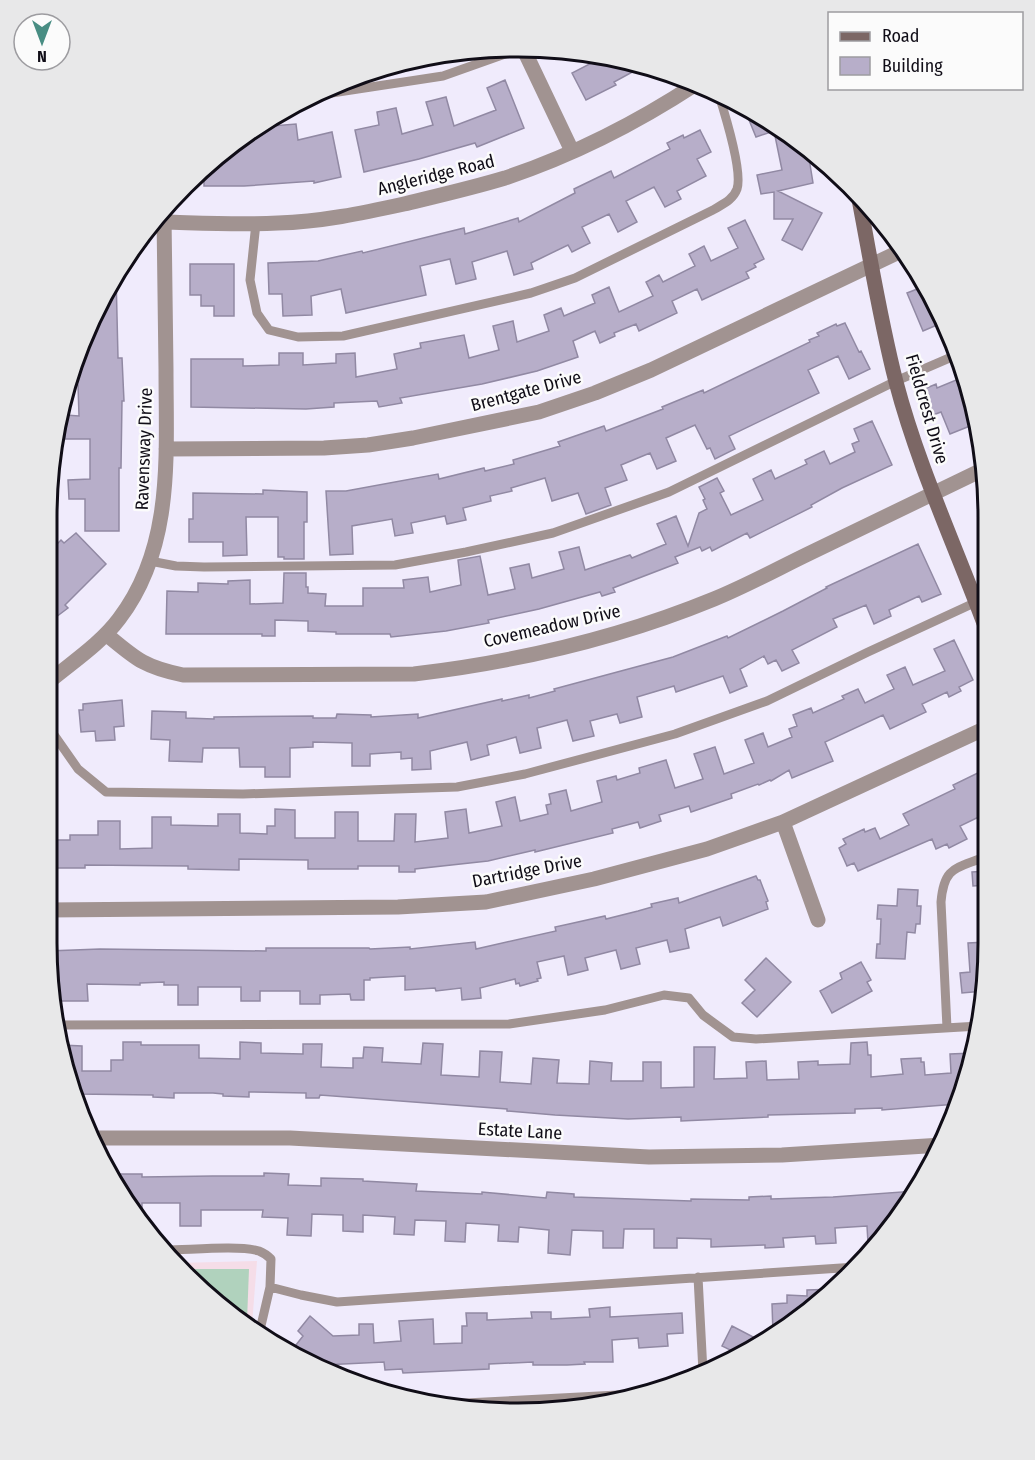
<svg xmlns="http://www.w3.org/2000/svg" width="1035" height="1460" font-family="'Fira Sans Condensed',sans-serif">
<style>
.education{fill:#f5dde8}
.green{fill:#b0d2bd}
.building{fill:#b7aec9;stroke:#9189a3;stroke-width:1.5}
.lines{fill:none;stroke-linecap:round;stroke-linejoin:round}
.lane{stroke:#a19391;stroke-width:9}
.street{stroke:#a19391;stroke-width:15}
.secondary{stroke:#7c6765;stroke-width:15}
.labels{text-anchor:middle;stroke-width:5;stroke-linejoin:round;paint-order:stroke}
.street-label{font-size:18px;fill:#100d17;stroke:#fbfbfb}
.rim{fill:none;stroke:#100d17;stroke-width:3}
</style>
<rect width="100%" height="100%" fill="#f0ebfc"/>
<path class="education" d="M257 1261 252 1325 207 1297 177 1263Z"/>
<path class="green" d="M183 1269H249L247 1321 207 1297Z"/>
<path class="building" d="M603 57 645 65 614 82 616 85 586 100 572 73Z
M505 80 524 128 477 147 475 143 419 159 364 172 355 130 379 125 377 112 396 108 402 134 433 125 426 102 446 97 454 126 496 110 487 88Z
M759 116 807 146 813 183 778 191 822 213 802 250 782 240 793 219H774V192L761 194 757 175 782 170 774 131 756 137 749 120Z
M272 122V126L296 124 298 140 332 132 341 177 314 183V181L244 186H204V167L207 164 222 162V153L263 123Z
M700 130 711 152 697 159 706 176 677 191 681 199 665 207 654 187 626 201 637 222 618 232 609 214 582 227 590 243 572 252 568 245 531 263 533 269 514 275 507 251 472 262 476 279 456 284 450 259 420 266 426 295 346 313 341 289 311 296 312 315 283 316 282 294H269L268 263 318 261 362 251 363 253 464 228 465 234 518 218 519 222 575 193 574 189 611 171 614 178 670 149 667 143 683 135 684 138Z
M745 220 764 259 754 264 756 267 746 272 749 278 702 300 697 289 672 301 677 313 639 331 636 324 614 333 615 336 600 343 595 331 573 341 578 357 537 371 482 384 400 398 402 403 379 407 377 401 334 403V407L306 409 191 407V359H243V366L279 365V353H303V365L336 363V354L355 353 356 377 397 369 394 354 421 348 420 343 464 335 469 358 499 350 493 326 513 321 517 342 549 331 544 315 561 308 564 316 595 303 592 295 609 287 619 312 653 296 646 282 659 275 663 282 695 266 689 254 704 246 711 261 738 248 728 228Z
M190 264H234V316H214V306H201V295H190Z
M116 274 118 358H122L124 401H122L121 468H119V531H85V499H69L68 480 90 479V439H65L66 415 79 416 78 385H71L110 282Z
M925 286 940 309 944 322 923 331 907 293Z
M845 323 859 352 861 351 870 369 849 379 838 356 808 370 819 393 729 436 735 449 715 459 710 448 707 449 695 425 666 438 676 461 657 469 650 453 621 465 627 480 605 488 611 505 586 514 578 493 552 501 545 478 511 488 512 491 490 496 491 501 463 508 466 520 447 524 445 516 411 523 413 533 395 536 392 519 352 526 353 554 330 555 326 491H346L438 474 439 479 484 468 485 471 514 464 513 460 560 446 558 442 604 426 606 431 663 409 662 407 703 390 704 393 810 342 809 340 819 336 817 333 836 324 837 326Z
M961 378 975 424 950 434 941 412 933 415 922 390 936 384 937 388Z
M872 421 892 465 842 488 811 505 812 507 750 538 747 533 712 551 710 547 702 551 700 547 675 557 678 563 613 588 615 592 602 596 600 592 539 609 488 620 489 623 446 631 391 637 390 634H336V632L308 631V621L275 620V636H262V634H166L167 591 198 592V583L228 584V581L250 580V604L283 603 284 573H306V587H308V593L326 594 325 606H363V588H404L403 580 428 577 430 592 461 585 458 560 480 556 488 595 515 589 510 568 529 564 532 578 564 569 559 552 579 547 585 570 630 555 632 558 666 544 657 524 676 516 688 546 699 513 707 509 703 500 705 499 699 487 717 478 724 491 720 493 731 515 763 500 753 479 771 470 775 479 807 464 805 460 824 451 830 464 855 452 852 444 859 441 854 429Z
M263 490 307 492V522H304V559H284V557H278V517H246L247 555 223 556V542H189V519H193V493L263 494Z
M76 533 106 564 65 605 68 608 52 620 53 548 61 540 64 543Z
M918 544 941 594 922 602 919 596 889 610 891 616 874 624 866 605 833 619 837 627 792 650 799 663 782 671 776 660 768 664 764 656 740 669 747 686 730 693 723 676 676 692 674 686 637 697 642 717 620 723 617 714 590 721 594 736 573 741 567 720 537 728 541 748 520 753 516 737 487 745 489 755 471 760 467 742 430 751 431 769 412 770V758L401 759V752L370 754V766H352V743L313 742V747L290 748V777H265V767H240L239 748H203L202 762 169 761 170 740 151 739 152 711 186 712V718L214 719V717L313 716V718H336L337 714 371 715V717L418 714V718L502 699V701L529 695V698L555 691 554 689 673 657 727 636 728 638 783 611 827 588 826 587Z
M954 640 973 680 959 687 961 691 949 697 947 692 922 704 926 712 890 729 883 715 825 742 833 761 792 778 789 770 771 781 770 780 759 785 758 784 731 794 732 798 691 812 689 806 659 815 661 821 640 828 638 822 612 829 613 833 535 852V850L488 861 415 869V872H399V866H358V869H308V860L239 859V870L188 869V866L85 865V868H55V840H70V835H98V821H120V849L152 848V817H171V825L218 826V814H240V833L267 834V826H275V809L295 810V838H335V812H358V841H394L395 814H416L415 842 448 838 445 812 466 809 469 833 502 826 496 802 515 797 520 821 548 814 546 805 551 804 549 794 566 790 571 811 602 802 597 781 616 776 617 780 640 773 639 768 666 760 675 788 703 779 694 754 715 747 724 774 754 763 745 740 763 733 768 747 792 737 789 729 797 726 793 715 811 708 813 713 844 699 842 696 858 689 865 703 894 689 887 675 905 667 913 685 945 671 934 649Z
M122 700 124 726 114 727 115 740 96 741 95 731 81 732 79 710H83V704Z
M986 769 987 813 960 826 967 839 949 848 947 844 936 849 932 839 858 871 854 863 847 866 839 848 846 844 843 839 864 829 865 832 875 828 880 839 909 825 903 814 955 789 953 785Z
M987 871V885L973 886 972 872Z
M756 876 758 880H760L768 901 766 902 768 909 723 926 720 917 685 929 689 948 670 952 667 940 636 948 640 964 621 969 616 950 585 958 588 970 568 975 564 956 537 962 541 978 537 979 538 981 520 986 519 983 516 984 515 979 480 988 481 998 462 1000 461 988 436 991 435 988 405 990V976L370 978V980H364V1000H351L350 994 320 995V1004H300V991H260V1001H241V987H198V1005H178V985H164V982L140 983V985L87 984 88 1001H58V976H51L48 951 100 949 266 951V948H369L370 949 410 947V949L475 942 476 949 556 931 555 927 569 924 605 916 606 919 638 911 652 907 651 904 678 898 679 903Z
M898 889 918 890 917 906H921L920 924H916L915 933 907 932 905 959 876 958 877 944H880L881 919H877L878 905 897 906Z
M987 942 988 973 984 991 962 993 960 973 970 972 968 943Z
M766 958 791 982 757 1017 742 1003 755 990 745 980Z
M861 962 871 980 867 982 872 991 832 1013 820 991 842 979 840 973Z
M123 1042H141V1045H199V1058L240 1059V1042L261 1043V1053L303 1054V1044H322L321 1067 353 1068V1058H363L364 1047 383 1048 382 1062 421 1064 423 1043 443 1044 441 1075 479 1077 480 1051 502 1052 500 1082 531 1084 533 1058 559 1060 557 1083 589 1084 590 1061 612 1063 611 1081H643V1062H661V1088L694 1087V1047H715L714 1079 747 1078 746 1062 766 1061 767 1080 799 1079 798 1062 818 1061V1065L850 1064 851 1043 867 1042 868 1055H871V1077L903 1074 901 1059 921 1058V1062H924L925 1075 951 1073 950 1054 973 1053V1060L957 1104 882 1110V1108L855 1109V1113L768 1115V1117L703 1120 681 1121V1117L628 1119 555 1115 507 1111V1109L320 1095 319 1098H306V1093L249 1092V1097L223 1096V1094L213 1093H174V1098L153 1097V1095L76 1094 63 1065 62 1045 82 1046V1071H111V1060H123Z
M264 1173 289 1174 288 1185 321 1186V1178L363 1179V1181L417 1184 416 1191 482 1194V1192L546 1198 547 1192 574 1194V1197L691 1201V1199L749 1200V1197L771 1196V1199L833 1197 915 1191 891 1229 879 1242 868 1243 867 1226 835 1228 836 1243 816 1244 815 1236 783 1238 784 1247 765 1248V1245L711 1247V1239L677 1238V1248H654V1229H624L623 1248H603V1231L572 1230 570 1255 548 1253 549 1230 519 1227 518 1242 498 1241 499 1225 466 1223 465 1242 445 1241 446 1221 415 1220 414 1235 394 1234 395 1217 363 1215V1232L343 1231V1215L312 1214 311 1236 287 1235 288 1218 262 1217 263 1210H201V1226H180V1203H142V1223L126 1204 112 1174H142V1177L213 1176H264Z
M836 1289 828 1296 773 1333 772 1304 787 1303V1295L807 1296V1290Z
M610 1307V1317L682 1313 683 1333 667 1334 668 1346 639 1348 638 1338 612 1340 613 1362H584L585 1364 567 1365H533V1362L489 1364V1369L403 1373 402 1369 385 1370 384 1362 323 1365 321 1368 292 1350 303 1336 298 1331 310 1316 333 1336 359 1335V1324H373L374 1343 401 1341 399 1321 433 1319 434 1344 462 1343V1326H467L466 1313H487V1320L532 1318 531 1312H551V1319L590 1317 589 1309Z
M732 1326 761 1341 740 1355 722 1346Z"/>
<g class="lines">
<path class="lane" d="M312 96 443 76 522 48
M256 223 250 280 257 313 269 330 298 337 343 336 531 293 575 278 713 210C723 204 733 200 737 189 743 171 724 111 718 92
M150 561 176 566 204 567 395 565 466 552 553 533 669 492 896 381 954 356
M50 729 78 769 106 792 243 794 457 787 525 774 675 734 767 701 868 652 985 598
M57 1025 509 1024 605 1010 664 995 689 998 703 1015 733 1037 756 1039 979 1026
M947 1028 941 902C944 865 957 869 987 856
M166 1250C189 1250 239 1245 259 1251 264 1253 267 1255 271 1259L270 1287 260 1330
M698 1277 703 1372
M270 1287 301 1295 337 1302 856 1267"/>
<path class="street" d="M523 48 572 151
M164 222C202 223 240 225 278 223 320 222 363 213 404 204 437 196 472 188 505 178 571 156 638 122 696 84
M166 449 324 448 368 445 413 438 539 412 595 393 651 370 901 251
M106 634C136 659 144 667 183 675L414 674C515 662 619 638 714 599 746 586 777 569 808 554 867 525 926 497 984 469
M51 680C74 661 101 643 119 619 174 547 166 456 166 370 165 319 165 267 164 216
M783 822 818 920
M47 910 398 907 486 902 594 879 707 849 783 822 986 728
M96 1138H290L649 1157 782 1155 942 1145
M446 1407 618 1398"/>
<path class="secondary" d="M858 194C870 256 880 320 896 382 918 466 955 545 985 626"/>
</g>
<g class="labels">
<g class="street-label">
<text transform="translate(436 175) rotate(-14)" y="6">Angleridge Road</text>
<text transform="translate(526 391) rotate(-15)" y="6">Brentgate Drive</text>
<text transform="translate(927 409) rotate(74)" y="6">Fieldcrest Drive</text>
<text transform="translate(144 449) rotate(-88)" y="6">Ravensway Drive</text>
<text transform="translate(552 626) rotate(-13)" y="6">Covemeadow Drive</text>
<text transform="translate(527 871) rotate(-11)" y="6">Dartridge Drive</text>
<text transform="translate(520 1131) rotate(3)" y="6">Estate Lane</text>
</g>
</g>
<path d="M0 0H1035V1460H0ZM517 57H518A460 460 0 0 1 978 517V943A460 460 0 0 1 518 1403H517A460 460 0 0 1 57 943V517A460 460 0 0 1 517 57Z" fill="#e8e8e9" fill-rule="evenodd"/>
<path class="rim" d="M517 57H518A460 460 0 0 1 978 517V943A460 460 0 0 1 518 1403H517A460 460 0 0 1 57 943V517A460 460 0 0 1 517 57Z"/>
<rect x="828" y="12" width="195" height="78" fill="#fbfbfb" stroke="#9d9ca0" stroke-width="1.5"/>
<rect x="840" y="32" width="30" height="9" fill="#7c6765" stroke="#9d9ca0" stroke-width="1.5"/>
<text x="882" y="42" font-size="18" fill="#100d17">Road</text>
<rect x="840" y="57" width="30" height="18" fill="#b7aec9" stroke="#9d9ca0" stroke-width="1.5"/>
<text x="882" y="72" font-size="18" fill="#100d17">Building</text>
<g transform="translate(42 42) rotate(180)"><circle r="28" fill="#fbfbfb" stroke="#9d9ca0" stroke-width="1.5"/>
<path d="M0-4.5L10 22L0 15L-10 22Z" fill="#488d83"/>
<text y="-9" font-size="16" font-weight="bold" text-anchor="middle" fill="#100d17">N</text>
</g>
</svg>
